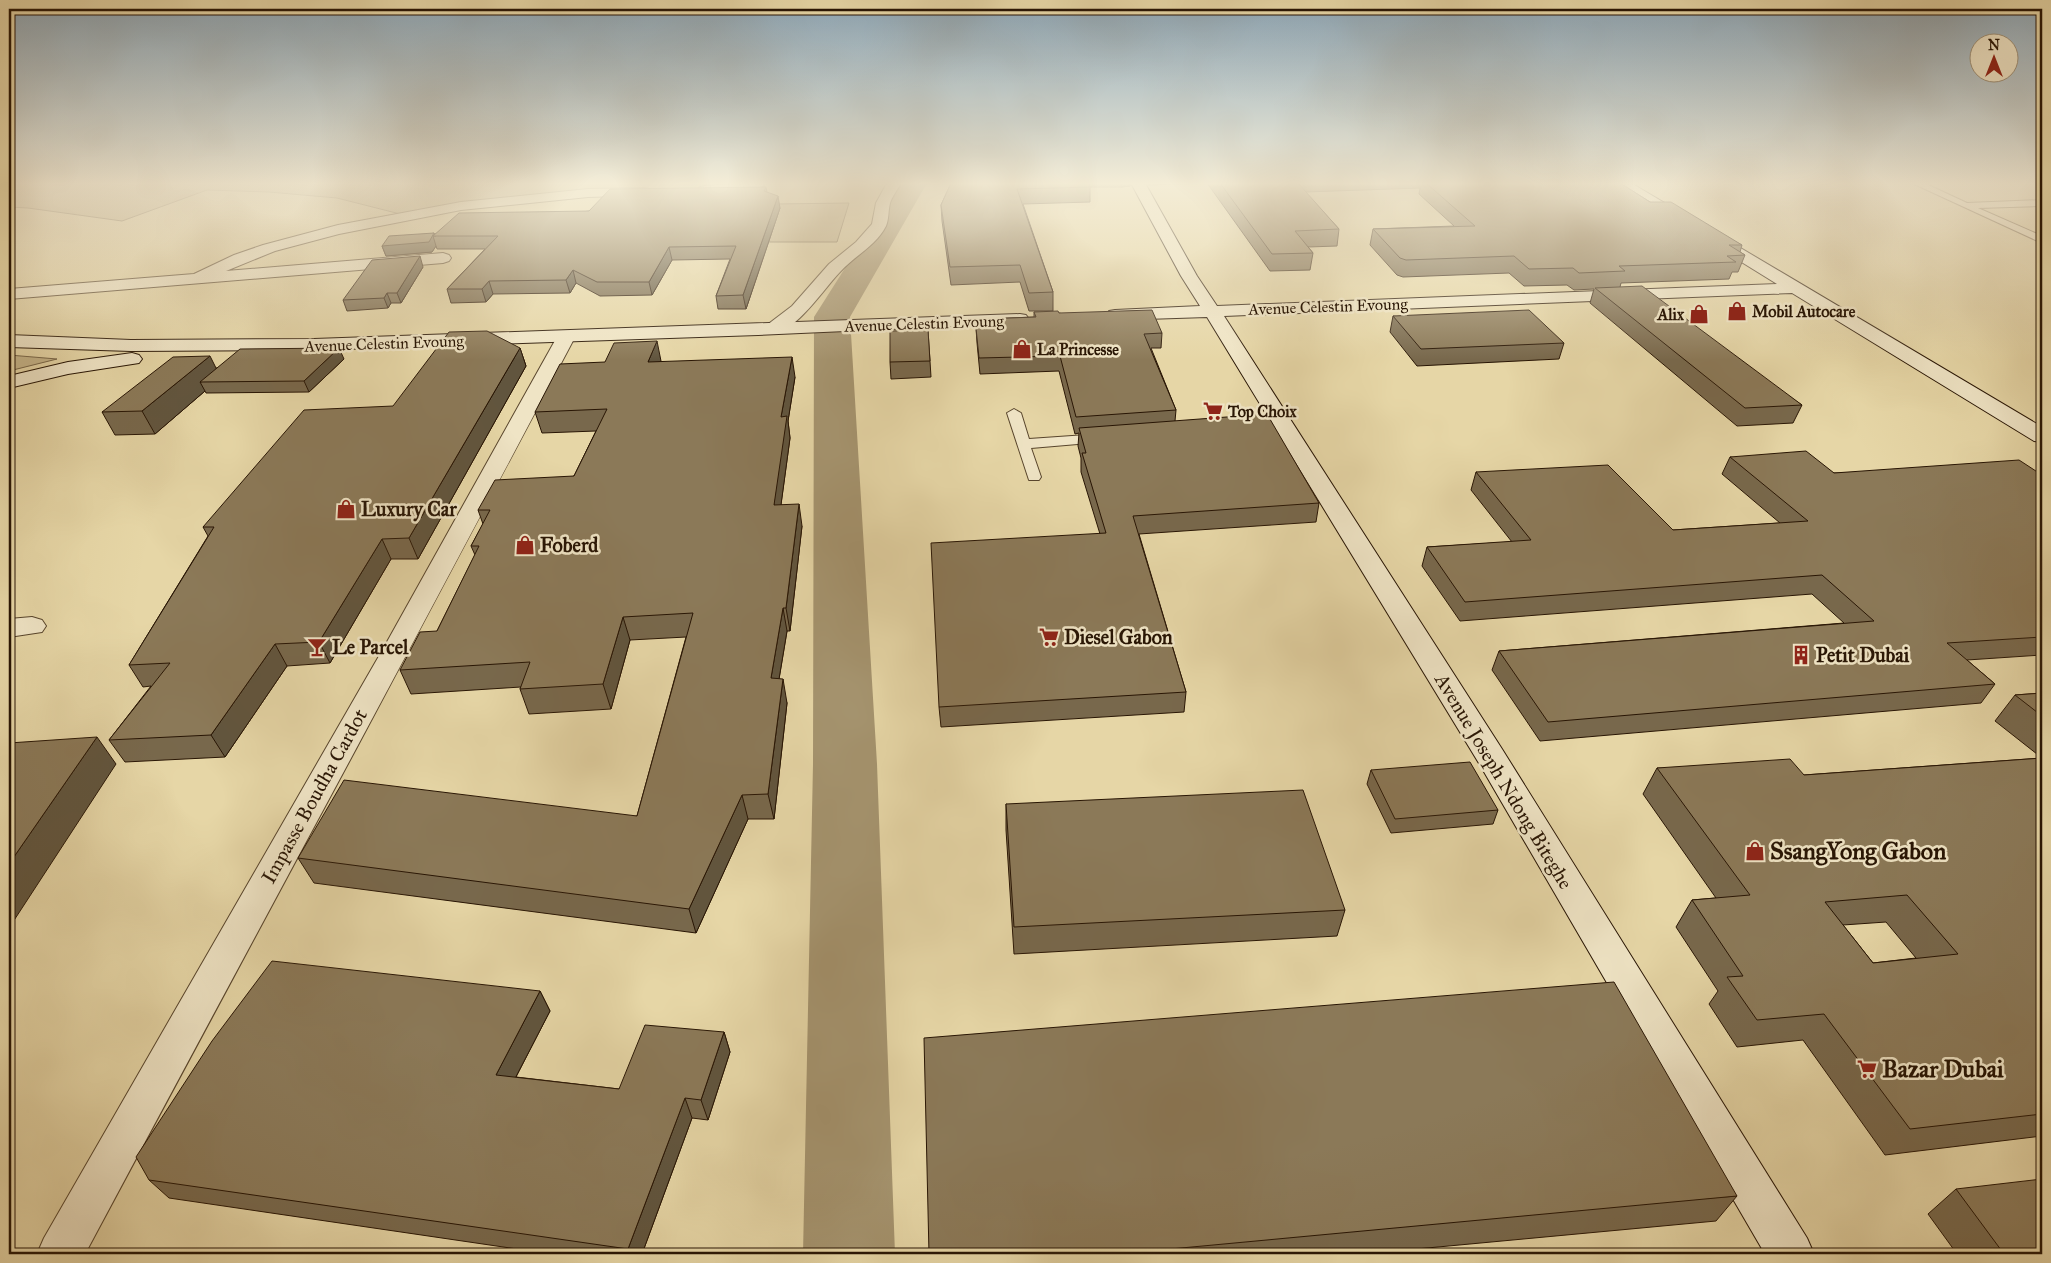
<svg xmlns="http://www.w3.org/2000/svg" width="2051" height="1263" font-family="'IM FELL Great Primer',serif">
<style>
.green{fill:#c6b58a;stroke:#776547}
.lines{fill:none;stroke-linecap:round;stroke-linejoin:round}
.river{fill:#a5946f;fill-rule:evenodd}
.lane-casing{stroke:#58452c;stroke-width:2}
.street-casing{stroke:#58452c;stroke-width:2}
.secondary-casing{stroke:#281504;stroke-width:2}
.lane{fill:#efe4c5;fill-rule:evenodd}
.street{fill:#efe4c5;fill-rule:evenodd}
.secondary{fill:#efe4c5;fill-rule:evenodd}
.wall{fill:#78684c;stroke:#281504;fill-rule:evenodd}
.shaded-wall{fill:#61553e;stroke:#281504}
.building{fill:#8b7958;stroke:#281504;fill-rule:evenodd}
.labels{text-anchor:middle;stroke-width:5;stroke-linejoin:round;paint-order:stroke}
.far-street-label{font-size:16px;fill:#281504;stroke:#efe4c5}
.far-poi-label{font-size:16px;font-weight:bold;fill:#281504;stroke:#efe4c5;text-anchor:start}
.poi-label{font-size:20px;font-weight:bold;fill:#281504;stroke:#efe4c5;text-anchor:start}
.street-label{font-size:20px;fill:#281504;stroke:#efe4c5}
.near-poi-label{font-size:24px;font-weight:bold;fill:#281504;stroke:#efe4c5;text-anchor:start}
</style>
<rect width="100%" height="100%" fill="#e6d6a6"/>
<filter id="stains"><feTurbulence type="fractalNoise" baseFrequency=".004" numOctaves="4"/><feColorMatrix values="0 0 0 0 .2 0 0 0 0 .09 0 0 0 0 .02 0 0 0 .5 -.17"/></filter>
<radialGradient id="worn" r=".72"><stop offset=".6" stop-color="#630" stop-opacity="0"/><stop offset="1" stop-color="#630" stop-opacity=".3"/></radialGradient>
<path class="green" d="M9 183H758L735 189 588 193 408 216 337 198 269 192 207 190 122 221 28 208 9 207Z
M849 203 837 242H757L775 204Z
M9 355 57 359 9 371Z"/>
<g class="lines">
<path class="river" d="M899 183H927L850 317 877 764 895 1254H803L813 764 814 317Z"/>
<defs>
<path id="lane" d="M1912 183H1924L1967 203 2042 200V206L1978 208 2042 236V243Z
M1014 409 1021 413 1029 439 1101 434 1108 438 1101 442 1031 448 1041 477 1039 480H1029L1007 413Z"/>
<path id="street" d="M741 183H765L763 186C743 191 720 198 700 193L698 190 700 187 705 186Z
M887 183H901C897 190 892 197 890 203 888 211 889 219 886 226 876 246 854 256 840 272 824 288 792 339 767 333L764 329 767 325 792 306 829 264 856 242 872 224 876 203Z
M645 188 650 189 652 192 650 195 588 197 461 210 339 234 275 251 226 271 443 253 449 255 451 258 449 261 443 263 9 299V289L194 274 234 255 263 245 338 225 461 202 588 189Z
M566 331 573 333 575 337C414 644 248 948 85 1254H37L44 1238 383 649 557 337 559 333Z
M32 617 42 620 46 626 42 632 9 637V619Z"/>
<path id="secondary" d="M1131 183H1145L1197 276 1217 306 1777 284 1614 183H1631L2042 427V442L2034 441 1792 293 1224 316 1502 749 1807 1238 1814 1254H1765L1480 765 1207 317 1115 320 1109 319 1106 315 1109 311 1115 310 1200 306 1181 276Z
M1020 314 1026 315 1029 319 1026 323 758 335 314 350 131 351 9 347V335L131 340 314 339Z
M132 353 139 355 142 359 139 363 68 374 9 388V376L68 362Z"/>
</defs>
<use href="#lane" class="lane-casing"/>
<use href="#street" class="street-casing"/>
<use href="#secondary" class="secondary-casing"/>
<use href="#lane" class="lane"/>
<use href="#street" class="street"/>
<use href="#secondary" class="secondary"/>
</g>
<path class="wall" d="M951 183H1130V186L1121 187H1090V202L1023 204 1053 292V311H1029L1020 282 951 285 942 221 941 205Z
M1147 183H1620L1650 202 1742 245 1740 252 1745 255 1738 272H1732L1729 279 1621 283 1620 287 1802 405 1793 423 1737 426 1590 303 1594 289 1574 290 1567 285 1524 286 1509 273 1403 277 1397 275 1370 245 1373 229 1454 226 1419 194 1420 188 1305 192 1339 229 1337 246 1308 247 1313 253 1310 270 1270 271 1207 183 1148 185Z
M766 187 767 192 780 208 746 309H718L716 296 730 259 672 260 652 295 600 296 576 283 570 293 493 294 486 302 451 303 447 289 485 249H437L436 246 432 252 386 256 382 246 435 234 589 211Z
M423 267 401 303H391L388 308 347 311 343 300Z
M1034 312 1059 313 1162 333 1161 348H1151L1176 410 1175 421 1319 503 1316 522 1139 534 1186 692 1184 712 941 727 939 707 1100 534 1081 472V458L1078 446 1079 433 1075 434 1059 371 980 374 977 343 976 328 984 327 983 319 1034 317Z
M1393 316 1564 343 1559 359 1417 366 1390 332Z
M928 330 931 377 891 379 890 362Z
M520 348 526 366 418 559H391L330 663 287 666 225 757 125 762 109 740 151 686 143 687 129 665 208 536 203 527Z
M344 359 309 392 206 393 205 391 155 434 115 435 102 412 216 368Z
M661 361V362L795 377 788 421 790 438 781 504 802 526 790 631H787L779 679 787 703 774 819H748L696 933 314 883 298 858 637 816 686 637 630 640 611 709 529 714 520 689 521 687 411 694 400 670 437 631 475 555 471 546 483 524 478 510 574 476 596 431 542 433 535 412Z
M1730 457 1834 473 2042 475V655L1967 660 1995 684 1981 703 1540 741 1492 670 1499 651 1844 623 1812 594 1460 621 1422 566 1427 547 1512 542 1471 490 1476 472 1673 530 1780 523 1722 474Z
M2042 693V1136L1885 1155 1803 1040 1737 1047 1709 1004 1718 991 1676 927 1692 900 1716 898 1643 794 1657 768 1804 775 2042 758 1995 721 2015 695ZM1886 922 1916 958 1873 963 1843 925Z
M1371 770 1498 810 1493 824 1391 833 1367 784Z
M1006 804 1345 910 1337 936 1014 954 1006 830Z
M540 991 550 1011 516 1077 619 1089 724 1032 730 1052 708 1120 692 1118 642 1254H551L169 1198 149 1180Z
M1956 1189 2042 1254H1957L1928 1214Z
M1737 1196 1716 1221 1363 1254H929Z"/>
<path class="shaded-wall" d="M1122 183H1130V186L1121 187Z
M778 196 780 208 746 309 743 295Z
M434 233 436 236H433L436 246 432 252 386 256 382 246Z
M669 247 672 260 652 295 649 282Z
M420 256 423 267 401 303 397 293Z
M573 270 576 283 570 293 566 280Z
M489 281 493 294 486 302 482 289Z
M387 293 391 303 388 308 384 298Z
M657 341 661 361 653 382 648 362Z
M339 348 344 359 309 392 304 381Z
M520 348 526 366 418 559 409 538Z
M210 356 221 378 200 382 205 391 155 434 142 411Z
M792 357 795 377 788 421 790 438 778 527 774 505 781 417Z
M799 504 802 526 790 631 786 608Z
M382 539 391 559 330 663 319 642Z
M783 608 787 631 775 703 771 678Z
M623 617 630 640 611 709 603 684Z
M275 644 287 666 225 757 211 735Z
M783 679 787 703 774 819 768 794Z
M97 737 116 764 9 928V864Z
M742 795 748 819 696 933 689 909Z
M540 991 550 1011 507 1094 496 1075Z
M724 1032 730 1052 708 1120 701 1100Z
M685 1098 692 1118 642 1254H631L628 1249Z"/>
<path class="building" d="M951 183H1089L1090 187 1017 189 1053 292 1029 293 1020 265 950 267 941 205Z
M1220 183H1298L1339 229 1295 231 1313 253 1272 254Z
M1426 183H1620L1650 202H1671L1742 245H1729L1745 255 1727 256 1736 262 1619 266 1625 271 1579 273 1573 268 1529 269 1514 256 1406 260 1400 258 1373 229 1475 226Z
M766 187 764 191 778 196 743 295 716 296 736 246 669 247 649 282H597L573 270 566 280 489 281 482 289H447L498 236H433L459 213 589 211 610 189Z
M434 233 429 242 382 246 389 236Z
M420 256 397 293H387L384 298 343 300 372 260Z
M1642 286 1802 405 1745 408 1595 288Z
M1152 310 1162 333 1144 334 1176 410 1076 417 1060 356 979 358 976 328 984 327 983 319 1036 317 1034 312 1058 311 1059 313Z
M1529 310 1564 343 1421 349 1393 316Z
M928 330 930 361 890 362V331Z
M487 331 520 348 409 538 382 539 319 642 275 644 211 735 109 740 170 663 129 665 214 527H203L304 410 393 406 449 332Z
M657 341 648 362 792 357 781 417 787 416 774 505 799 504 786 608H783L771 678 783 679 768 794 742 795 689 909 298 858 344 780 637 816 693 613 623 617 603 684 520 689 530 662 400 670 420 632 437 631 479 546H471L490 510H478L495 480 574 476 607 409 535 412 560 364 605 362 614 343Z
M339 348 304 381 200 382 240 349Z
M210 356 142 411 102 412 173 357Z
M1267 414 1319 503 1133 516 1186 692 939 707 931 543 1106 533 1082 453H1086L1079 428Z
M1806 451 1834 473 2019 460 2042 475V637L1947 643 1995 684 1548 722 1499 651 1874 621 1822 575 1465 602 1427 547 1531 540 1476 472 1608 465 1673 530 1808 521 1730 457Z
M2042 693V716L2015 695Z
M97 737 9 864V743Z
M2042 758V1114L1910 1129 1824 1014 1757 1020 1727 977 1743 976 1692 900 1750 895 1657 768 1790 759 1804 775ZM1907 895 1958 954 1873 963 1825 902Z
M1470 762 1498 810 1395 819 1371 770Z
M1303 790 1345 910 1014 927 1006 804Z
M272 961 540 991 496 1075 619 1089 645 1025 724 1032 701 1100 685 1098 628 1249 149 1180 136 1157 212 1041Z
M1614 982 1737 1196 1117 1254H929L924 1038Z
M2042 1179V1254H2004L1956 1189Z"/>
<linearGradient id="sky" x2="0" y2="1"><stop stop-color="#8da7b8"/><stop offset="0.51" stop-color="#f4edd7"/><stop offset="1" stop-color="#f4edd7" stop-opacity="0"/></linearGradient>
<rect width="2051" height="360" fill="url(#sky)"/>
<defs>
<symbol id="shop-bare" viewBox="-9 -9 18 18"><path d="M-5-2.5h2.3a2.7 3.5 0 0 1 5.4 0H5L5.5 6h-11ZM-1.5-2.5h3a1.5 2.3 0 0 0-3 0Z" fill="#8f2418" stroke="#efe4c5" stroke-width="2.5" paint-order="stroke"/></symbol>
<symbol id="supermarket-bare" viewBox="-9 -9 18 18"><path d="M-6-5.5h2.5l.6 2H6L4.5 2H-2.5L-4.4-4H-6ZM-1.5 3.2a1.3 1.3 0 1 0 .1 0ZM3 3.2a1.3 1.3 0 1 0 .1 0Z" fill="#8f2418" stroke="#efe4c5" stroke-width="2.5" paint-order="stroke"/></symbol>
<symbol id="bar-bare" viewBox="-9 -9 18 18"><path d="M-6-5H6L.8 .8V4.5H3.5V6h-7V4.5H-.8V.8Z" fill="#8f2418" stroke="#efe4c5" stroke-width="2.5" paint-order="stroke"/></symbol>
<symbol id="building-bare" viewBox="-9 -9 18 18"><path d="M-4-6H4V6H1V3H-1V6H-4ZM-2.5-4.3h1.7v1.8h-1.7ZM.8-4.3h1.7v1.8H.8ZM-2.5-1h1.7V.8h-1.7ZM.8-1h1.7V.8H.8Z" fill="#8f2418" stroke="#efe4c5" stroke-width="2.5" paint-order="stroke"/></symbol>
</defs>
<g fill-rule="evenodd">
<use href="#shop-bare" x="1723" y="297" width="28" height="28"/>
<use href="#shop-bare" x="1685" y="300" width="28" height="28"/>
<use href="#shop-bare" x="1008" y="335" width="28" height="28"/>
<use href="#supermarket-bare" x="1199" y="397" width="28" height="28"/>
<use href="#shop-bare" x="332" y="495" width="28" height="28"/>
<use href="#shop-bare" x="511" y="531" width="28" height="28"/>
<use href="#supermarket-bare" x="1035" y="623" width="28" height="28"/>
<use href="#bar-bare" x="303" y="633" width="28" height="28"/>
<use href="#building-bare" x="1787" y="641" width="28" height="28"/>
<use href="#shop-bare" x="1741" y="837" width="28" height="28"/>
<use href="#supermarket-bare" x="1853" y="1055" width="28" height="28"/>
</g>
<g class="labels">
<g class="far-street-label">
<text transform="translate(1328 306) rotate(-2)" y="6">Avenue Celestin Evoung</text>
<text transform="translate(924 323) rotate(-2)" y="6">Avenue Celestin Evoung</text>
<text transform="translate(384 343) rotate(-2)" y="6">Avenue Celestin Evoung</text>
</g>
<g class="far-poi-label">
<text x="1752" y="317">Mobil Autocare</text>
<text x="1684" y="320" text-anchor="end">Alix</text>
<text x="1037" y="355">La Princesse</text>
<text x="1228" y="417">Top Choix</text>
</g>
<g class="poi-label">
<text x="361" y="516">Luxury Car</text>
<text x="540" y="552">Foberd</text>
<text x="1064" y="644">Diesel Gabon</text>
<text x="332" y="654">Le Parcel</text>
<text x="1816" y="662">Petit Dubai</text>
</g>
<g class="street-label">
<text transform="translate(1504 781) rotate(59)" y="7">Avenue Joseph Ndong Biteghe</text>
<text transform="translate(314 796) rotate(-61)" y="7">Impasse Boudha Cardot</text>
</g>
<g class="near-poi-label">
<text x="1770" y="859">SsangYong Gabon</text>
<text x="1882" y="1077">Bazar Dubai</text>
</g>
</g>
<rect width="2051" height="1263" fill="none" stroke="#e6d6a6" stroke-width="30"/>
<rect x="10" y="10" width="2031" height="1243" fill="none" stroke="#281504" stroke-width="2.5"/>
<rect x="15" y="15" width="2021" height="1233" fill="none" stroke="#281504"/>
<g transform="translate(1994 58)"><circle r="24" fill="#efe4c5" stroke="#9f9178"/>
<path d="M0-4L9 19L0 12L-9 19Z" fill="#8f2418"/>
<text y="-8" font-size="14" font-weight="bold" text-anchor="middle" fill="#281504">N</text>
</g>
<rect width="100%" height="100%" filter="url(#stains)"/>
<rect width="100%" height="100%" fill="url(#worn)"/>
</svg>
